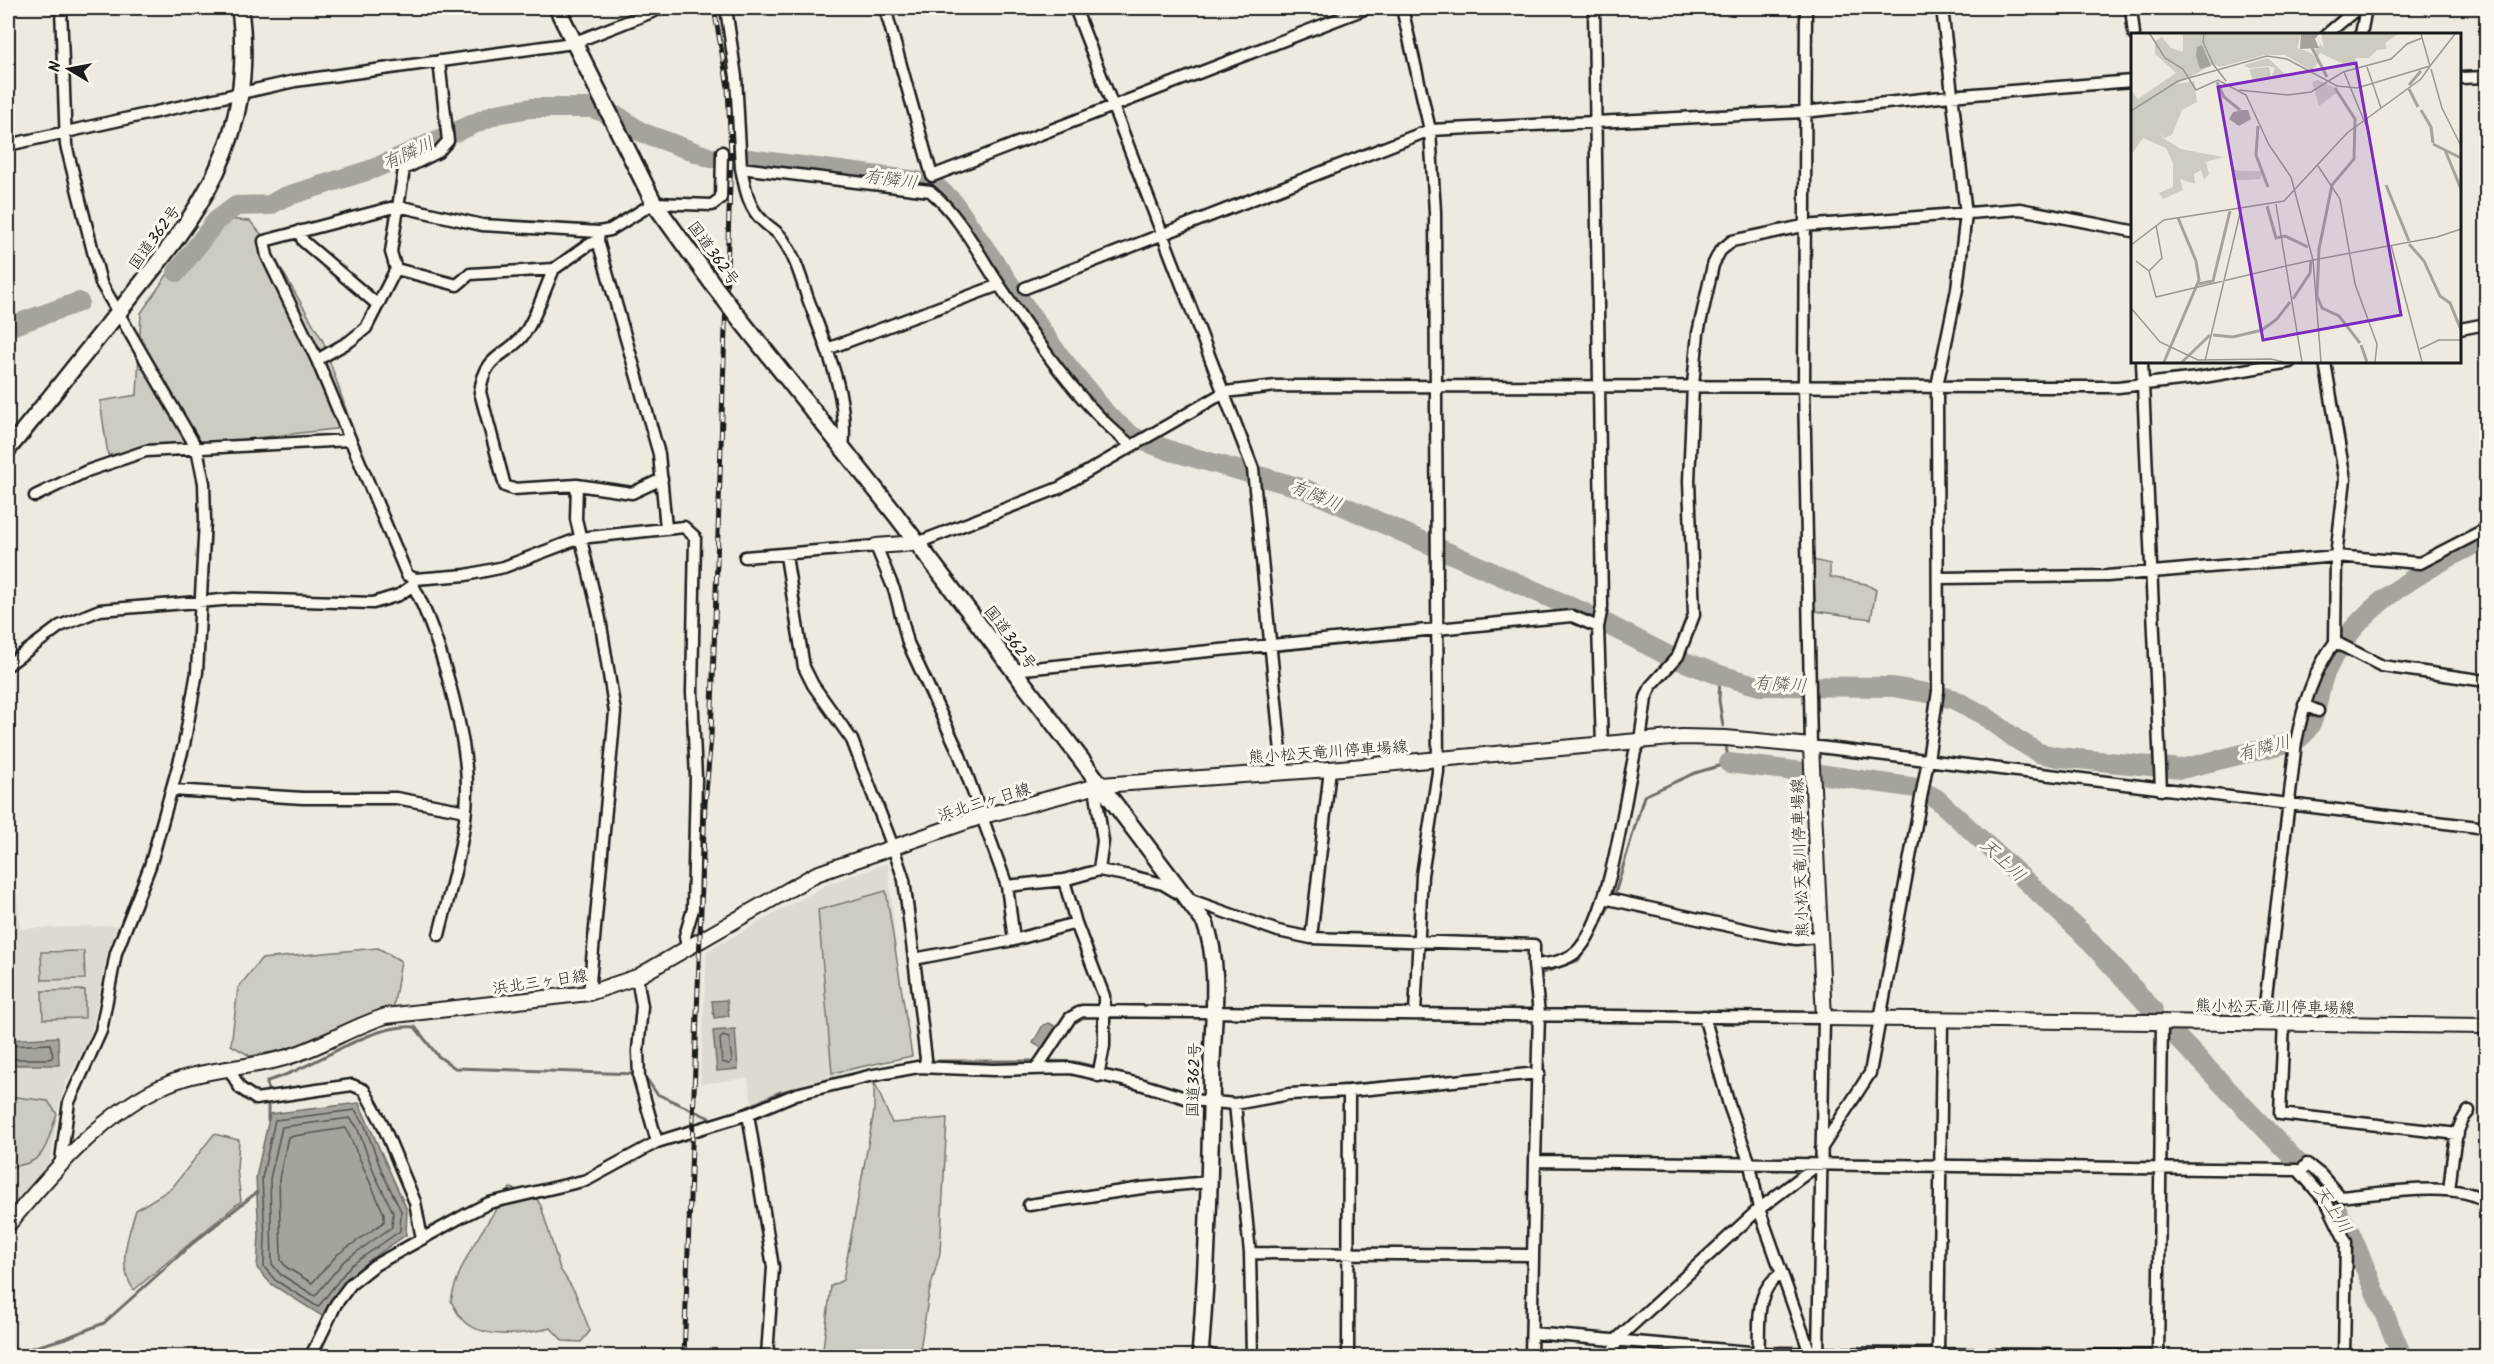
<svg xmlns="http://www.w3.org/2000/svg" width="2494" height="1364" font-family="Kalam,'Klee One',sans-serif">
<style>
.built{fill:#dedad1}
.green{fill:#ceccc2;stroke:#75746f;stroke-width:1.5}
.water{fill:#a6a39d;stroke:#6f6d69;stroke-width:1.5}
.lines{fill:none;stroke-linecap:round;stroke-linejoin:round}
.shore{stroke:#535250;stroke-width:1.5}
.stream{stroke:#6f6d69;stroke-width:3}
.river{stroke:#a6a39d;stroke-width:20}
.minor-casing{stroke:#1c1c1c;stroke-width:15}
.major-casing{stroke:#1c1c1c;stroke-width:18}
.highway-casing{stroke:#1c1c1c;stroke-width:20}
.minor{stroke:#fbf7ec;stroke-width:10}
.major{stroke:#fbf7ec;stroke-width:14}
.highway{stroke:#fbf7ec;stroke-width:15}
.rail-casing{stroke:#1c1c1c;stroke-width:5}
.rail{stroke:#fbf7ec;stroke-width:3;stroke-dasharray:9;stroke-linecap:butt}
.highway-bridge-casing{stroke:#1c1c1c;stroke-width:20;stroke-linecap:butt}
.highway-bridge{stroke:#fbf7ec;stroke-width:15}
.labels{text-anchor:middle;stroke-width:6;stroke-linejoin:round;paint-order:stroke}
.street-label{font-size:16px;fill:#1c1c1c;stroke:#fbf7ec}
.water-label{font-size:18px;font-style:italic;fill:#5a5956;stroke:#fbf7ec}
.inset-river{fill:none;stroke:#a6a39d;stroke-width:3}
.inset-road{fill:none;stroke:#9a9891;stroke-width:1.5}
.view{fill:#7b2cbf;fill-opacity:0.15;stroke:#7b2cbf;stroke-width:3}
.inset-edge{fill:none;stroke:#1c1c1c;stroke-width:3}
</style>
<rect width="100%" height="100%" fill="#eeeadf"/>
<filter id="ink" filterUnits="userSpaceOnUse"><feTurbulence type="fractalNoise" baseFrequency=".0167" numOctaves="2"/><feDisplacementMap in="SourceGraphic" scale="12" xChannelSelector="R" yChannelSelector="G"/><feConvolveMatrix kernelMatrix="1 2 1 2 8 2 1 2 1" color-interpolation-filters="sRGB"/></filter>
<g filter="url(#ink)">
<path class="built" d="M8 737H13L12 829 20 929 119 925 108 951 90 1037 66 1082 59 1104 50 1162 44 1173 8 1217Z
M888 863 906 1052 752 1105 748 1078 700 1084 707 951 826 885Z"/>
<path class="green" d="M213 218 250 221 261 234 323 341 352 427 108 455 100 401 137 395 141 313 176 262Z
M1813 560 1830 564V577L1866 584 1876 590 1871 619 1815 611Z
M8 764 13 772 11 854 8 851Z
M886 891 912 1056 832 1073 818 910Z
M378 948 401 961 393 1010 321 1043 250 1056 231 1045 238 988 261 959Z
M84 951 85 979 42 980 41 952Z
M85 990V1018L43 1019 42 991Z
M874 1081 892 1123 947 1118 940 1253 929 1293 919 1356H822L831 1286 843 1280 874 1112Z
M8 1096 48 1101 57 1114C44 1148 48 1163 8 1167Z
M214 1134 239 1140 237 1169 241 1201 134 1290C116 1265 128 1237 136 1210L172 1188Z
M510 1188 533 1193 541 1206 560 1269 575 1292 590 1331 581 1342 563 1341 551 1328C525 1334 491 1340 467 1324 460 1320 455 1308 451 1301 459 1259 488 1223 510 1188Z"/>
<path class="water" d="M727 1000 729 1016 714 1018 712 1001Z
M1049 1023 1056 1027 1043 1049 1033 1043 1043 1025Z
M735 1029 738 1069 717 1071 713 1031Z
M58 1037 59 1065H8V1040Z
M359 1103 407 1210 406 1235C367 1261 345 1274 322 1316L271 1284 257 1268 259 1236 256 1177 270 1114Z"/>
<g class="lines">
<path class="shore" d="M723 1036 729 1038 732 1061 729 1064 722 1062 720 1039Z
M8 1046 50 1044 53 1056 50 1059H8
M355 1110 364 1123 382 1172 401 1211 400 1231 350 1266 318 1307 275 1280 264 1267 265 1236 262 1178 275 1120Z
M350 1118 357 1127 375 1175 393 1212 392 1227 344 1261 315 1296 280 1274 272 1264 270 1179 282 1127Z
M346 1128 384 1214V1222L338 1254 312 1283 286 1267 281 1260 279 1179 288 1137Z"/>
<path class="stream" d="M1720 675 1719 700 1723 726
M1614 897 1644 796 1695 773 1729 763 1726 746
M1537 975 1579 960 1611 903
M929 1061H1037
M1048 1061 1075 1062 1097 1067
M891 1067 923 1061
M642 1076 646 1078 657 1094 714 1120
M1308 1088 1451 1076
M1180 1091 1197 1095
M268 1093 267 1081C314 1069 371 1022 415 1027L438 1056 455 1068 636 1074
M268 1100V1120
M740 1111 780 1092 800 1088
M8 1355 66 1338 104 1323 193 1243 257 1192"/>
<path class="river" d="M177 272 216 221 236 206 270 205 284 197 373 169 496 114 531 108H591L619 117 641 132 711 158 749 159 918 181 939 189 953 202 1055 350 1108 416 1133 437 1174 452 1305 489 1587 614 1671 657 1720 675 1759 686 1893 687 1933 694 1953 699 1985 716 2016 739 2039 753 2058 757 2181 769 2296 741C2321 723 2314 697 2326 671 2357 604 2424 570 2486 538
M8 327 79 302
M1729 763 1803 772
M1819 774 1917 788 1937 799 2080 931 2153 1010
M2175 1035 2325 1191 2350 1232 2402 1356"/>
<defs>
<path id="minor" d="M726 8 736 77 741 168
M885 8 932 176 1367 8
M1075 8 1253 469 1283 772
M1402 8 1430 130 1435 212 1438 772 1422 875 1415 1013
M1594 8 1602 607 1598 627 1602 744
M1806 8 1804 385 1811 746 2486 828
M2131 8 2134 34
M2327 34 2358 8
M2361 34 2366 8
M2460 78 2486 77
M8 145 295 81 573 43 662 8
M299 231 303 241 378 305
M599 232 598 241 659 454 666 528
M396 269 457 285 470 274 554 269 588 245 598 241
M554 269C544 290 537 316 524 334 508 357 485 352 480 392L505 486 513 489 577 485 632 493 662 479
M1025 288 1430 130 1804 112 1950 96 2132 81
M2460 329 2486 324
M827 349 999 285
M317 360 350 341 366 328 396 269 391 252 404 169 438 152 448 141 439 61
M2142 362 2161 790
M2325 362 2345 479 2336 556 2335 642 2382 666 2486 681
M843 448C849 395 825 345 807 296 801 278 795 257 784 241 779 232 771 229 764 222 748 209 745 187 741 168L930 191C959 215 977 251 998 283 1033 336 1081 407 1132 446
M577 485 576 519 600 619 615 712 589 993
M35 496 87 471 146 451 350 440
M917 543 1059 488 1225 392 1276 386 2118 387 2198 378 2290 362
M786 556 804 667 813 685 852 740 893 847 904 880 914 959
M745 557 876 546 895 592 908 643 959 753 1007 886 1064 880 1076 923 1104 996V1046L1098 1076
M1939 578 2107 576 2336 556 2420 563 2486 529
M413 585C439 635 468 735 467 792 466 840 450 889 439 935
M8 665 60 626 100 610 234 599 373 603 399 595 413 585 415 579
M1013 670 1572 616 1598 627
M2304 705 2318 711
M1095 787 1103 841 1099 870
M172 790 303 798H396L466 811
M1064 880 1099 870 1135 877 1163 884 1188 899 1278 931 1311 938 1534 945V965L1539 1014 1535 1161 2298 1170 2300 1172 2307 1164 2321 1175 2340 1197C2376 1194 2459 1179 2486 1202
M1007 886 1014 940
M1604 898 1770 935 1796 939 1818 937
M1311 938 1330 769
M687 948 685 936 693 909 696 778 692 692 695 537 684 527 580 538 504 567 466 575 415 579 407 575 317 360 267 256 264 241 398 206 482 225 599 232 610 230 654 203 712 205 721 198 722 152
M1534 965C1549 964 1570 961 1580 948 1611 911 1624 802 1635 752L1640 741 1646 698 1651 686 1678 656 1694 615 1689 481 1693 385 1698 333 1713 265 1720 251 1732 241 1803 226 2020 209 2132 231
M637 977 642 1006 638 1051 639 1078 657 1142
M1704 1016 1729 1105 1750 1164 1759 1209 1810 1353
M2263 1022 2296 742C2303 707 2313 671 2335 642
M2284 1022 2280 1114 2458 1134
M228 1067 240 1088 256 1099 352 1085 364 1090 382 1123 415 1202 422 1239
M924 1067 926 1059 914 959 1014 940 1076 923
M1036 1069 1070 1018 1082 1011 1824 1018 1818 1356
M1235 1104 1250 1253
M748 1114 773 1267 767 1356
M1821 1149 1870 1073 1928 760 1938 691 1937 386 1957 289 1966 214 1942 8
M60 1167 69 1102 101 1031 116 953 150 866 184 745 197 672 205 520 204 483 197 449 101 283 66 145 61 8
M2300 1172 2327 1203 2346 1242 2344 1356
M2449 1189C2453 1165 2452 1129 2469 1111
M1029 1205 1142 1188 1209 1182
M1532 1333 1761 1353 2158 1356
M1200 1351 1213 1356
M311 1356 336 1304 351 1284 375 1265 465 1215 489 1203 587 1180 657 1142 748 1114 796 1094 869 1076 918 1067 993 1070 1070 1068 1140 1084 1192 1100 1235 1104 1289 1094 1349 1091 1539 1073
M1252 1356 1250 1253 1532 1255
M1348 1356 1349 1091
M1531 1356 1535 1161
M1612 1356 1617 1339 1759 1209 1820 1163
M1758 1356C1761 1328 1752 1292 1781 1274
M1938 1356 1942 1020
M2158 1356 2162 1021"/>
<path id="major" d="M876 546 917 543
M8 1225C50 1174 106 1109 168 1084 205 1068 247 1069 284 1058 320 1048 351 1027 386 1016L589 993 637 977 816 874 983 816 1101 785 1330 769 1682 737 1726 738 1811 746 1824 1018 2486 1026"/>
<path id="highway" d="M557 8 654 203 715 287
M735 313 896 515 1205 923C1221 966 1213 1018 1212 1064 1210 1161 1208 1259 1200 1356
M8 449C45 405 80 359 117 314 197 215 257 144 240 8"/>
</defs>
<use href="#minor" class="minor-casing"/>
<use href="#major" class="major-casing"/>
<use href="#highway" class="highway-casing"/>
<use href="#minor" class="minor"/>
<use href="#major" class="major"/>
<use href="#highway" class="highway"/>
<defs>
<path id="rail" d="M684 1356 705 804 711 737 731 154 728 87 714 8"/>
</defs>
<use href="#rail" class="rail-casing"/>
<use href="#rail" class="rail"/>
<defs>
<path id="highway-bridge" d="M715 287 735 313"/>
</defs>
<use href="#highway-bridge" class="highway-bridge-casing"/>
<use href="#highway-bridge" class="highway-bridge"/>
</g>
</g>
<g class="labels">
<g class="street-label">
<text transform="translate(154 237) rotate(-54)" y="6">国道362号</text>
<text transform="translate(714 253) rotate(54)" y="6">国道362号</text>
<text transform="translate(1011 637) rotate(53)" y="6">国道362号</text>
<text transform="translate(1328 751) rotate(-4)" y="6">熊小松天竜川停車場線</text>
<text transform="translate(984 801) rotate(-17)" y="6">浜北三ヶ日線</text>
<text transform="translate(1799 858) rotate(-92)" y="6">熊小松天竜川停車場線</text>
<text transform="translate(540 981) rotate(-8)" y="6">浜北三ヶ日線</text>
<text transform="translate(2275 1006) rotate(1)" y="6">熊小松天竜川停車場線</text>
<text transform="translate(1193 1080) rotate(-88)" y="6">国道362号</text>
</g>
<g class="water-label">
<text transform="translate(408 153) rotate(-24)" y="6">有隣川</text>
<text transform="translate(891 179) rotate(8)" y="6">有隣川</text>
<text transform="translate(1316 495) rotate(22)" y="6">有隣川</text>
<text transform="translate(1780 684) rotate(4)" y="6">有隣川</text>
<text transform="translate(2264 748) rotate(-15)" y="6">有隣川</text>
<text transform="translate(2003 860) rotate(43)" y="6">天上川</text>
<text transform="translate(2333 1209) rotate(57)" y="6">天上川</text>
</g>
</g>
<g transform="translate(2131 33)">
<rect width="330" height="330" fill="#eeeadf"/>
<path d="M52 1H170L166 15 180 20 187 29 181 38 154 22H134L89 34 83 31 46 51 63 48 66 69 51 77 41 102 33 105 30 100 32 105 50 116 92 124 75 129 78 141 73 147 70 137 63 141 64 151 49 146 52 157 32 166 28 160 42 154V130L35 115 12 105 0 122V57L7 66 45 40 24 21V8L31 4 40 15 52 19ZM190 1H267L254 10 256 16 246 17 238 25H225L223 32 217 33 189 20 186 25 183 18 190 11 193 16ZM137 25 153 40 148 45 122 48 118 36 138 34 140 44 144 35 138 33 118 35 113 32ZM187 47 207 56V59L188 73 181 49ZM102 137 111 138H132L129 146 115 147H104Z" fill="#ceccc2"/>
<path d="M170 1H188L184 6 188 15 169 16ZM71 12 80 33 69 36 65 23 66 14ZM111 77H117L120 86 108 93 98 86 102 79Z" fill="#a6a39d"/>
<path class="inset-river" d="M181 15 196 44M86 49 93 64 109 77M278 52 290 38M204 55 224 86 223 126 201 152 188 216 186 263 191 275 208 283 229 310M278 56 287 74M290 77 300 94 302 110M127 93 125 122 137 154M302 111 330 125M314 117 330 156M255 152 278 208M136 173 145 205 154 203 177 214M278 211 293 228 309 263 319 270 330 297M67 251 82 248 99 178M162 266 179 240 180 228M82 302 102 304 131 297 146 286 159 269M230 312 236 329M33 329 68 247 65 228 47 185M51 329 79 302"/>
<path class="inset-road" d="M19 1 34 25 52 36 65 57 87 47 115 62 138 112 160 144 182 227 155 233 171 329M73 1 72 9 82 31 95 48M290 1 299 33M236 34 250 75M300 36 311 75 330 113M213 39 239 102M108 57 157 62 180 59 212 39 260 26 276 11 291 5M0 78 47 48 136 23 156 26 206 53 226 55 299 33 324 1M187 133 209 166 224 251 246 311 244 329M0 212 33 187 153 168 216 100 290 46 299 33M260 212 291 329M5 228 18 238 25 264 155 233 145 171M18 238 31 225 25 192M0 275 29 309 67 327 140 326 153 329M289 316 308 307H330M74 328 110 176M190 329 182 227 306 204 330 196"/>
<path class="view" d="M225 30 270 282 132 307 87 54Z"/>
<rect width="330" height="330" class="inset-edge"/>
</g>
<rect width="2494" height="1364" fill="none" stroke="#fbf7ec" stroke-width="30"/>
<rect x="15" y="15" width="2464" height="1334" fill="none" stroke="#1c1c1c" stroke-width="2" filter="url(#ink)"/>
<g transform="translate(69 69) rotate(280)" stroke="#fbf7ec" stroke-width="4.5" paint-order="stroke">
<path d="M0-4.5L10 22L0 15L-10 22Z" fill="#1c1c1c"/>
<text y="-9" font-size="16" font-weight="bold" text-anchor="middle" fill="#1c1c1c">N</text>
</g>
</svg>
